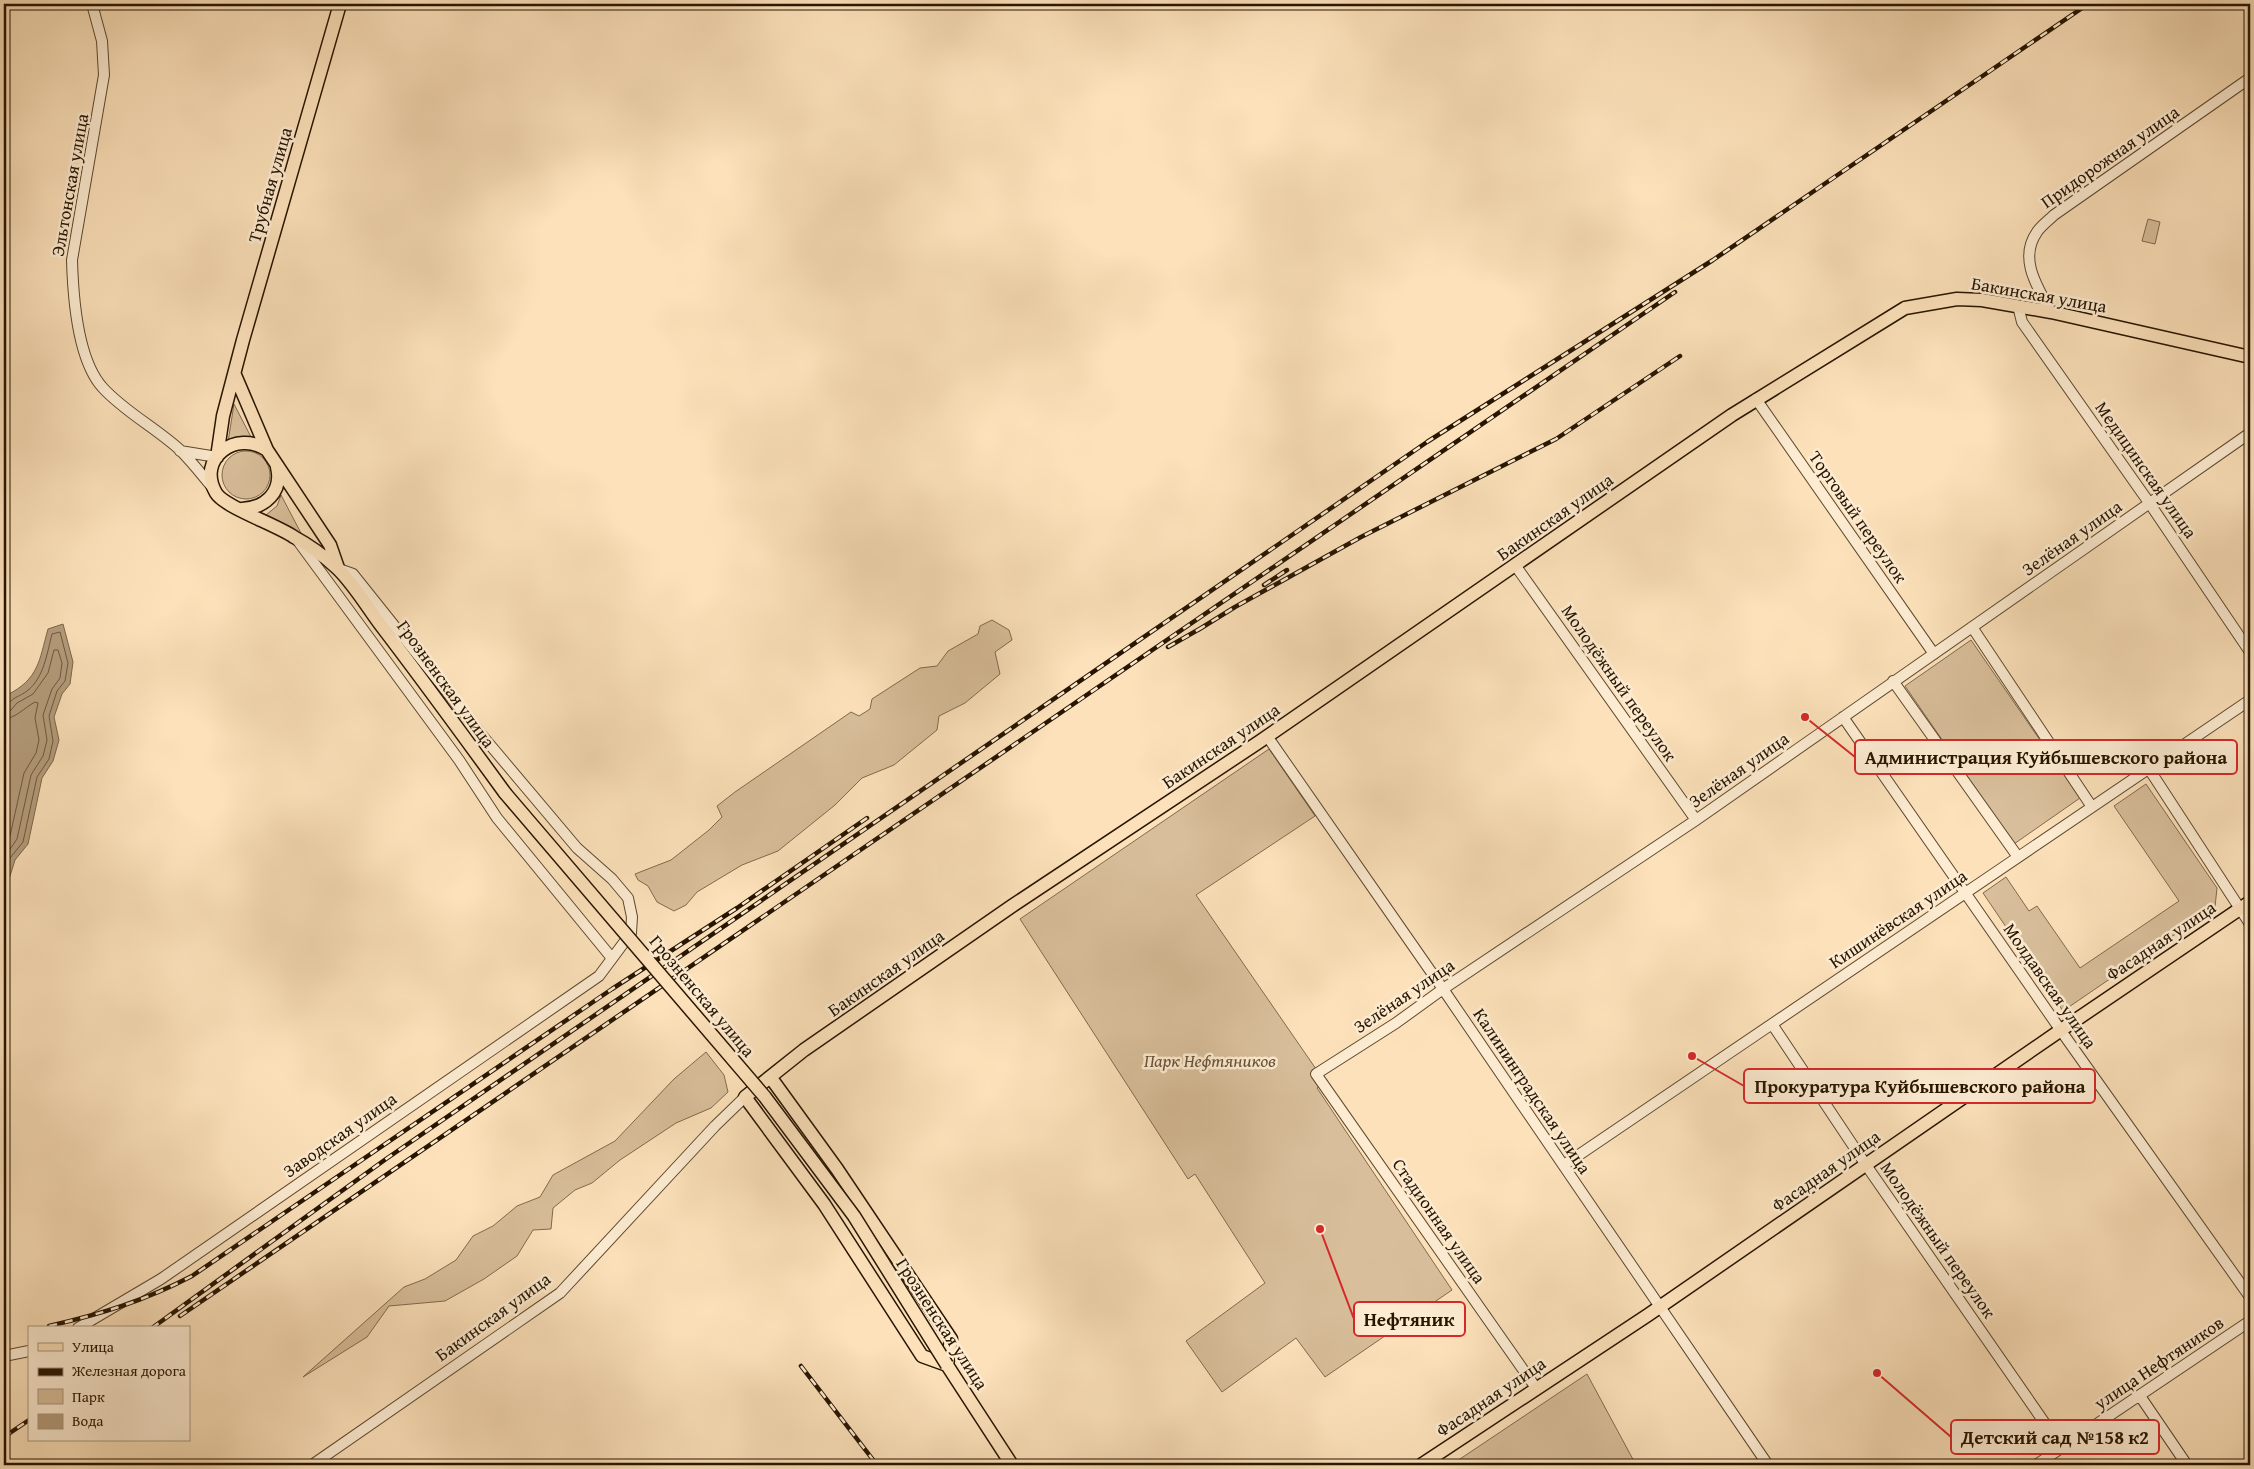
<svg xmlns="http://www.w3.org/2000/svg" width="2254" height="1469" font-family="'Gentium Book Plus',serif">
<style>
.green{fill:#d8be9a;stroke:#806a4d}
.water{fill:#b49c7b;stroke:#7c664a}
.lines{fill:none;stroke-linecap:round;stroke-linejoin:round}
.shore{stroke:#6e583e;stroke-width:1}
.minor-casing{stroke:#5c482e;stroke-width:12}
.major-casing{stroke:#271500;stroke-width:15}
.minor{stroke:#fdecd2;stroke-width:10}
.major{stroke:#fce1ba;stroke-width:12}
.rail-casing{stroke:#271500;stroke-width:4.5}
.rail{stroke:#fdecd2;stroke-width:2.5;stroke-dasharray:8;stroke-linecap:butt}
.major-bridge-casing{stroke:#271500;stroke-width:15;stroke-linecap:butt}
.major-bridge{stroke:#fce1ba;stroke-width:12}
.labels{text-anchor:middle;stroke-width:5;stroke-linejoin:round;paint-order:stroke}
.street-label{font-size:18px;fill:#271500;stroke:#fdecd2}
.park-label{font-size:18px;font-style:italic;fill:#655036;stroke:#fdecd2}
.leader{fill:none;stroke:#d62828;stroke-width:2}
.callout-dot{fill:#d62828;stroke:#fdecd2;stroke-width:2}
.callout{fill:#fdecd2;stroke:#d62828;stroke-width:2}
.callout-label{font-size:19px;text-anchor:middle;font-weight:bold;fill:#271500}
</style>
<rect width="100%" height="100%" fill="#fce1ba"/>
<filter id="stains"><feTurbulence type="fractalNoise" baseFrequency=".004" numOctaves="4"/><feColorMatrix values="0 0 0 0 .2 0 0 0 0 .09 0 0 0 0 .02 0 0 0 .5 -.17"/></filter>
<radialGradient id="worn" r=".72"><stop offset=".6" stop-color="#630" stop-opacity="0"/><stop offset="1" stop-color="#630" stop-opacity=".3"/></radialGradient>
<path class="green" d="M2148 219 2160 222 2155 244 2142 241Z
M234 404 252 439 228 442Z
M222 475a24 24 0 1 1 48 0a24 24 0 1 1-48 0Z
M281 495 302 535 266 515 277 506Z
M992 620 1009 630 1012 640 995 652 1000 674 965 703 939 716 937 730 894 765 862 778 835 805 778 851 742 865 697 892 686 905 674 911 657 902 648 886 638 880 635 874 671 860 709 830 722 817 717 806 735 792 851 712 859 716 870 709 872 699 920 668 937 666 948 651 978 634 980 626Z
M1971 640 2080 798 2014 844 1905 686Z
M1269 749 1315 816 1196 895 1325 1082 1317 1088 1452 1290 1325 1377 1296 1338 1222 1392 1186 1341 1265 1283 1195 1174 1188 1179 1020 919Z
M2146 784 2217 888 2215 907 2063 1011 1983 893 2006 877 2029 911 2037 906 2080 968 2179 901 2114 806Z
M706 1052 724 1075 728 1092 711 1108 676 1123 620 1160 592 1183 575 1190 553 1208 551 1229 533 1230 517 1256 484 1279 445 1301 389 1306 367 1337 303 1377 404 1287 425 1279 456 1260 473 1236 493 1226 517 1206 540 1197 553 1175 615 1141 674 1079Z
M1587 1374 1636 1465H1451Z"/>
<path class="water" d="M63 624 73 662 70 684 62 694 54 717 59 740 53 761 42 778 28 844 15 860 4 895V709L7 695C39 679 39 661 48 629Z"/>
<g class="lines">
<path class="shore" d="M4 705 8 704C15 696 19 697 27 691 44 678 47 653 52 634L60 632 68 663 65 681 57 691 49 716 53 741 49 759 37 777 23 842 10 858 4 877
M4 711 11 710 17 703 33 694 48 673 54 650H58L62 663 60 678 52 689 43 715 47 740 43 756 31 775 17 839 4 858
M4 719C16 718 24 708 35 702L38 703 35 718 39 740 36 753 24 773 10 836 4 844"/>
<defs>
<path id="minor" d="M92 4 102 41 104 75 72 260C73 296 77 360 103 388 125 412 156 428 180 450 192 462 202 475 213 488
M2018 306 2022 322 2150 504 2250 652
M2051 312C2038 288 2018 259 2037 232 2041 226 2048 221 2054 215L2250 78
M1756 399 1934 654
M180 451 217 457
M298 541 459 760 497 818 611 957
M1515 565 1696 820
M1972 627 2092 807
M1893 681 2018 857
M1843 717 2064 1035 2250 1297
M1267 736 1443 989 1768 1465
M2149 769 2250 924
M1772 1024 1866 1165 2062 1448
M1564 1165 2250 700
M78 1328 161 1279 599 976 631 933 632 917 628 898 612 879 577 848 480 733 353 574 339 569
M4 1356 29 1351
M1536 1388 1316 1074 1396 1023 1443 989 1696 820 2250 433
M2140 1396 2187 1465
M312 1465 560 1293 715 1126 745 1097
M2036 1465 2250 1321"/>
<path id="major" d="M235 375 267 450
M217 457 223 416 243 340 340 4
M242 509C265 508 283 492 277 467
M338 568 330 545 267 450C236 429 196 459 216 493 224 507 277 525 294 537 309 545 325 557 337 568 354 584 369 610 383 628 425 683 465 738 505 793
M771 1078 837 1169 951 1339 947 1365
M947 1365 922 1356 824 1204 745 1097 804 1050 1012 906 1259 742 1732 415 1905 308 1957 299 1982 300 2051 312 2250 357
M947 1365 1012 1465
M1421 1465 1648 1315 2061 1030 2250 902"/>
</defs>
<use href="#minor" class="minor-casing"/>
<use href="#major" class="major-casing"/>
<use href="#minor" class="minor"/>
<use href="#major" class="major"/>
<defs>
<path id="rail" d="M1264 585 1287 570
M1198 630 1235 607 1361 537 1556 439 1680 356
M1168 647 1203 627
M180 1316 1675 292
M49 1326C101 1314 144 1301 192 1276L612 989 737 908 867 818
M152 1328 386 1159 1427 442 1713 260 2088 4
M801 1366 877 1465
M4 1437 29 1420"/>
</defs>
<use href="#rail" class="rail-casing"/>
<use href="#rail" class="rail"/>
<defs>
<path id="major-bridge" d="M505 793 765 1097 854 1216 947 1365"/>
</defs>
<use href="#major-bridge" class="major-bridge-casing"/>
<use href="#major-bridge" class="major-bridge"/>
</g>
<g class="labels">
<g class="street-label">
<text transform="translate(2110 157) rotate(-35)" y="6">Придорожная улица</text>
<text transform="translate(70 185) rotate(-80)" y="6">Эльтонская улица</text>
<text transform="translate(270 185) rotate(-74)" y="6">Трубная улица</text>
<text transform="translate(2039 295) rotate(10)" y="6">Бакинская улица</text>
<text transform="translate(2146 470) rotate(55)" y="6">Медицинская улица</text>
<text transform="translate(1555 517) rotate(-35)" y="6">Бакинская улица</text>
<text transform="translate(1858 517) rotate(55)" y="6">Торговый переулок</text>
<text transform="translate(2072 538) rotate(-35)" y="6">Зелёная улица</text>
<text transform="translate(1619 683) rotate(55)" y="6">Молодёжный переулок</text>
<text transform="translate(446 684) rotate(54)" y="6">Грозненская улица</text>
<text transform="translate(1221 746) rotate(-34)" y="6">Бакинская улица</text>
<text transform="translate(1739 770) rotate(-35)" y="6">Зелёная улица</text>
<text transform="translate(1898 919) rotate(-34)" y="6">Кишинёвская улица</text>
<text transform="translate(2161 941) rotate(-34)" y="6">Фасадная улица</text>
<text transform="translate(886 973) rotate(-35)" y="6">Бакинская улица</text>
<text transform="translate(2050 986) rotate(55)" y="6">Молдавская улица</text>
<text transform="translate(702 996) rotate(50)" y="6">Грозненская улица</text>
<text transform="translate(1404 996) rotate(-34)" y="6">Зелёная улица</text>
<text transform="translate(1532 1091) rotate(56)" y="6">Калининградская улица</text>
<text transform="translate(340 1135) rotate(-35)" y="6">Заводская улица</text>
<text transform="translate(1826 1171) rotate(-35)" y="6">Фасадная улица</text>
<text transform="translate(1439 1221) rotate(55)" y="6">Стадионная улица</text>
<text transform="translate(1938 1240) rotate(55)" y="6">Молодёжный переулок</text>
<text transform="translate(493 1317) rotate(-36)" y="6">Бакинская улица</text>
<text transform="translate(942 1324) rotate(57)" y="6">Грозненская улица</text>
<text transform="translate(2159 1363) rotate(-34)" y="6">улица Нефтяников</text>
<text transform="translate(1491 1397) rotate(-34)" y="6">Фасадная улица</text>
</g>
<g class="park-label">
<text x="1210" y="1067">Парк Нефтяников</text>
</g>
</g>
<path class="leader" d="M1805 717L1855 757M1692 1056L1744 1086M1320 1229L1354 1319M1877 1373L1951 1437"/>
<g class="callout-dot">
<circle cx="1805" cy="717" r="5"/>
<circle cx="1692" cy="1056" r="5"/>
<circle cx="1320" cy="1229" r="5"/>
<circle cx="1877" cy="1373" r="5"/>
</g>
<g class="callout">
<rect x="1855" y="740" width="382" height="34" rx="5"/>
<rect x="1744" y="1069" width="351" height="34" rx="5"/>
<rect x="1354" y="1302" width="111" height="34" rx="5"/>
<rect x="1951" y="1420" width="208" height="34" rx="5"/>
</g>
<g class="callout-label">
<text x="2046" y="764">Администрация Куйбышевского района</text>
<text x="1920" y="1093">Прокуратура Куйбышевского района</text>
<text x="1409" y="1326">Нефтяник</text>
<text x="2055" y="1444">Детский сад №158 к2</text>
</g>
<rect width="2254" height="1469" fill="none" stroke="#fce1ba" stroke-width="20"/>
<rect x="5" y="5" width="2244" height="1459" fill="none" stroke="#271500" stroke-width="2.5"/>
<rect x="10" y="10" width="2234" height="1449" fill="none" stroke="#271500"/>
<rect x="28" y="1326" width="162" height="115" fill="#fdecd2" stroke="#a7967e"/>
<rect x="38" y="1343" width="25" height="8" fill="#fce1ba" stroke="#a7967e"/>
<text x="72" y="1352" font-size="15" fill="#271500">Улица</text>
<rect x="38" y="1368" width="25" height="8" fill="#271500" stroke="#a7967e"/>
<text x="72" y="1376" font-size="15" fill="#271500">Железная дорога</text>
<rect x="38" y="1389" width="25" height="15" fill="#d8be9a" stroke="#a7967e"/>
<text x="72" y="1402" font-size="15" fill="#271500">Парк</text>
<rect x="38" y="1414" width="25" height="15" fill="#b49c7b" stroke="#a7967e"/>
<text x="72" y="1426" font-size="15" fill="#271500">Вода</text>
<rect width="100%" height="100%" filter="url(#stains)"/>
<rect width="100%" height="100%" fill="url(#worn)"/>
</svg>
